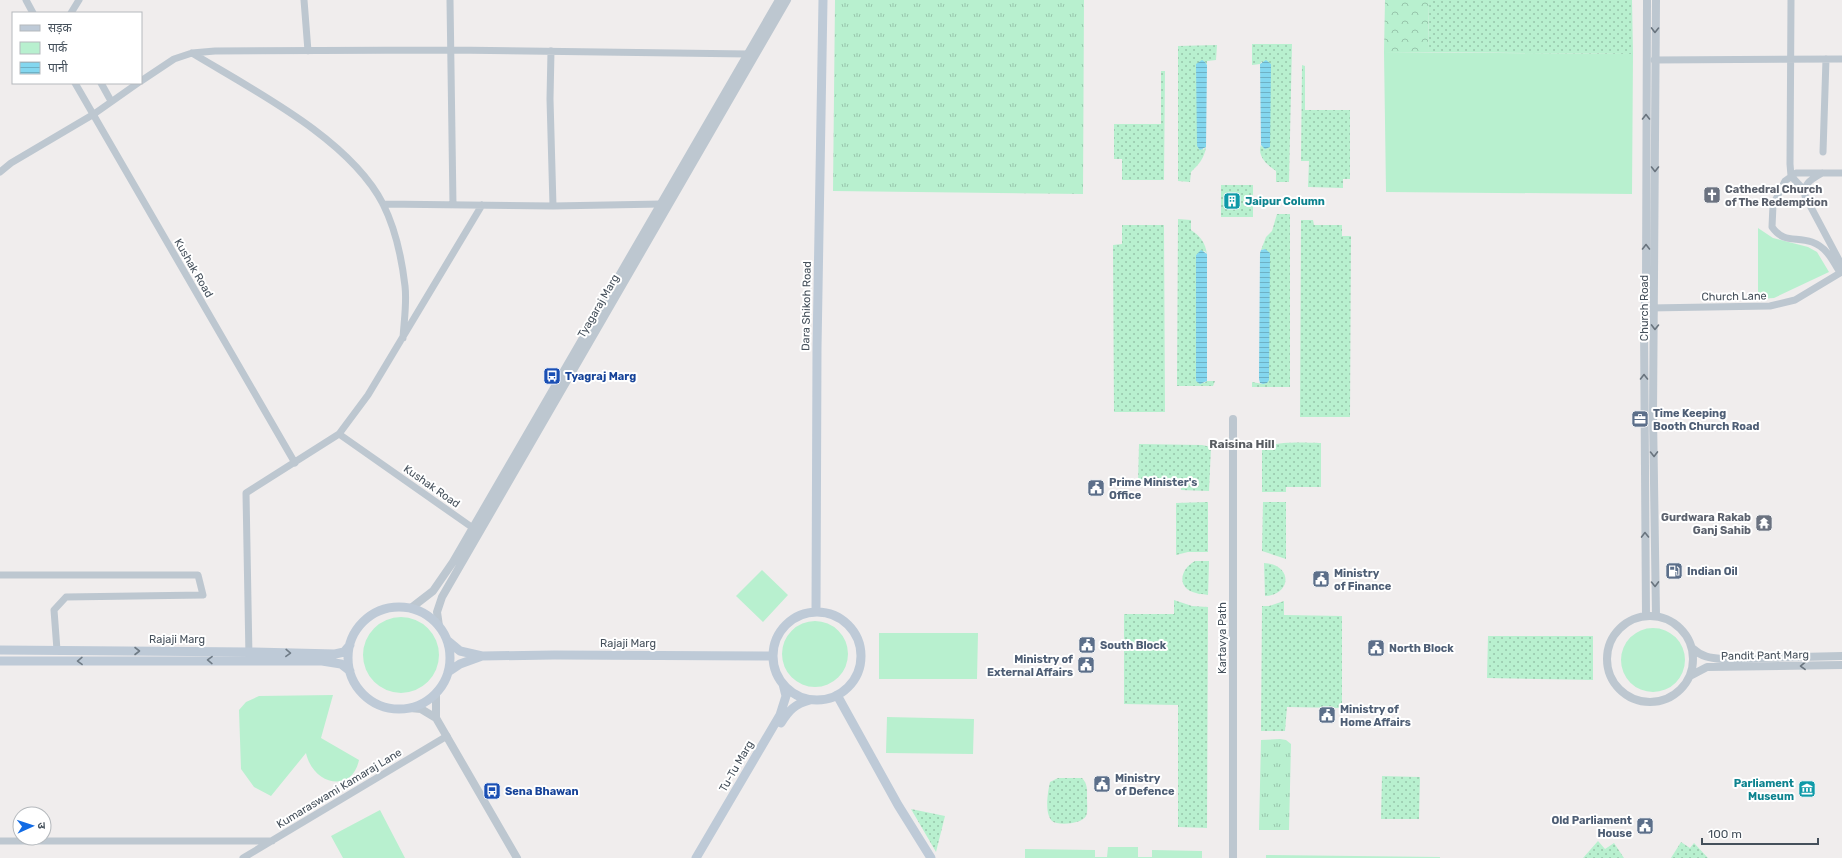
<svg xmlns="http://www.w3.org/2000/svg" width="1842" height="858" font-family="Rubik,'Noto Sans Devanagari',sans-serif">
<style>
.grass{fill:url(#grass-tufts)}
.forest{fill:url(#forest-crowns)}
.park{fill:#b8f0cf}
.garden{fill:url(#garden-dots)}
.water{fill:url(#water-rules)}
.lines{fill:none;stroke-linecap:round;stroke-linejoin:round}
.minor{stroke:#bdc7d0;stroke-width:7}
.tertiary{stroke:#bdc7d0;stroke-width:8}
.secondary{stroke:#becad7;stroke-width:9}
.oneway{stroke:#69747e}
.oneway2{stroke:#6f7b86}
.labels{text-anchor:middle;stroke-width:4;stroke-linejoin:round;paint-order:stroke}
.worship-label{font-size:11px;font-weight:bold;fill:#5b616d;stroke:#fff;text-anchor:start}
.culture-label{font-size:11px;font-weight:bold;fill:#0d838f;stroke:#fff;text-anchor:start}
.street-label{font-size:11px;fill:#45505b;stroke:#fff}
.transit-label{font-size:11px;font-weight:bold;fill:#164399;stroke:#fff;text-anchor:start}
.service-label{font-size:11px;font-weight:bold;fill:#4e5e75;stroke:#fff;text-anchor:start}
.neighbourhood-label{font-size:12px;font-weight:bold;fill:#595d62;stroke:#fff}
</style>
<defs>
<pattern id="grass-tufts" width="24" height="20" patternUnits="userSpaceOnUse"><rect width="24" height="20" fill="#b8f0cf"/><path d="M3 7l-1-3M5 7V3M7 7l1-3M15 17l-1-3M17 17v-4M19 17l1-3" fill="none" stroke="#97c5ab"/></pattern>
<pattern id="forest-crowns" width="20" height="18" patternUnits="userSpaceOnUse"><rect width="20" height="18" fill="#b8f0cf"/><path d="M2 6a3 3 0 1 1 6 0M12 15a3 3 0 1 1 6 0" fill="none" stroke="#97c5ab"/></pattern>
<pattern id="garden-dots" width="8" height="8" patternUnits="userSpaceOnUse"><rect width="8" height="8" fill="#b8f0cf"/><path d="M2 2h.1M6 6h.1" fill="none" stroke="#97c5ab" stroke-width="1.8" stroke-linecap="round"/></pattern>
<pattern id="water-rules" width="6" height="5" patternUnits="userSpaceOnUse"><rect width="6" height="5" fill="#84d7ef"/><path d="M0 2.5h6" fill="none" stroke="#6eb1c5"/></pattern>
</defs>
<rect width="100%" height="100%" fill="#f0eded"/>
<path class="grass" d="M835 0H1084L1083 194 833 191Z
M1280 739 1286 740 1291 744 1289 830H1259L1261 740Z"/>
<path class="forest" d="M1385 0H1429L1428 52H1384Z"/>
<path class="park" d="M1384 52 1633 54 1632 194 1386 192Z
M1758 228 1773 238 1808 247 1817 252 1829 272 1774 298 1758 299Z
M762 570 788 595 763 622 736 596Z
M363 655a38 38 0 1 1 76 0a38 38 0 1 1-76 0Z
M782 654a33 33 0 1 1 66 0a33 33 0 1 1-66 0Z
M1621 660a32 32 0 1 1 64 0a32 32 0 1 1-64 0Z
M879 633H978L977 679H879Z
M333 695 321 738 359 760C352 794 313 785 306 753L271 796 254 787 241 769 239 710 246 702 259 696Z
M887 717 974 719 973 754 886 753Z
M380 810 405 858H343L331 836Z
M1108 847H1138V857H1152V850L1202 851V858H1025V849L1095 850V857H1107Z
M1266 855 1440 857V858H1266Z"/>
<path class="garden" d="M1429 0H1632L1633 54 1428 52Z
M1252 44H1292L1289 182H1276V171C1267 165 1257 156 1261 145L1262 147V61L1260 64 1252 65Z
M1217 45 1216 60 1207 61V65L1205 62 1203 150 1206 147C1204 159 1199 164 1191 172L1190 182 1178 181V46Z
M1302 65 1305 66V110H1350V179H1343V188L1308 187 1309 161H1301Z
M1161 71H1165L1164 180H1122V159H1114V124H1161Z
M1221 185H1253V217H1221Z
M1277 214H1290V387H1252V382L1263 384 1265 249 1261 250 1266 237 1272 231Z
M1178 219 1191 220V230C1201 237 1205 242 1207 254L1205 251 1196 255V381L1204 383 1207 381H1215L1213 386H1177Z
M1301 220H1313L1314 225H1342V236H1351L1350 417H1300Z
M1122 225H1164L1165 412H1114L1113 245 1122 244Z
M1321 443V487H1286V492H1262V450C1272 440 1307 443 1321 443Z
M1139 444 1202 445 1211 447 1209 491 1181 490V485L1138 484Z
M1208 502V552H1188L1176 555V503Z
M1263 502H1286V559L1262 551Z
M1195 561H1209L1208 595C1204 594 1200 595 1196 593 1176 588 1180 569 1195 561Z
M1264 563C1293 564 1292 595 1265 596Z
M1174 600 1192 606 1208 607 1207 828 1178 827V705L1124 704V614H1174Z
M1284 601V615L1342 616V708L1287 707 1285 731H1261L1262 606H1269Z
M1488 636H1593V680L1487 678Z
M1382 776 1420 777 1419 819H1381Z
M1058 778H1082C1088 784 1087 791 1087 798 1087 803 1088 812 1086 816 1082 824 1058 826 1052 821 1044 813 1048 791 1050 782Z
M911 809 945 816 936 852Z
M1598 841 1605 849 1614 843 1624 858H1583Z
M1681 842 1690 848 1694 843 1708 858H1671Z"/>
<path class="water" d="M1202 60 1205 62 1207 65 1206 147 1200 150 1197 146 1196 64Z
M1266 60 1271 64 1270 147 1265 149 1261 145 1260 64Z
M1265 249 1270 253 1269 380 1267 383 1263 384 1260 383 1259 379 1260 253 1261 250Z
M1201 250 1207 254V381L1200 384 1196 381V255Z"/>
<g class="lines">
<path class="minor" d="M26 0 33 13
M304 0 308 51
M450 0 453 205
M1791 0 1790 164 1791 176 1804 190
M71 13 79 0
M551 51 550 99 553 206
M192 53C253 90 350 139 383 204 395 228 402 260 405 286 407 303 404 321 403 338
M1654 60 1842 59
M141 81 174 59 192 53 215 51 451 50 748 54
M75 83 295 463
M101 83 111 101
M1823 152 1826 59
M0 172 11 163 94 114 138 83
M383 204 553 206 661 204
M1839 271C1832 259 1826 247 1812 242 1796 236 1784 244 1772 227L1773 205 1785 181 1796 173H1842
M1649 308 1770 306 1795 300 1840 273 1839 260 1805 196C1803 183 1812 179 1822 173
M339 434 473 528
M0 575H198L203 595 66 597 54 610 57 650
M249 657 246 493 339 434 368 395 482 205
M0 841H272
M243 858 447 736"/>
<path class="tertiary" d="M1656 0 1653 415 1656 616
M411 608 433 591 453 562 779 0
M1607 659a43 43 0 1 1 86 0a43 43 0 1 1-86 0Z
M1646 616 1644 322 1646 282 1647 0
M439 626 437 612 442 597 787 0
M1692 648C1702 657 1710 658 1722 659L1842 656
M1690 676 1707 667 1842 665
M436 694V718
M410 708 421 709 436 718 517 858
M1233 858V419"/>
<path class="secondary" d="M348 658a51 51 0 1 1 102 0a51 51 0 1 1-102 0Z
M816 612 817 348 823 0
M773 656a44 44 0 1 1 88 0a44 44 0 1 1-88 0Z
M448 641 460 651 482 656 554 655 773 656
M0 650 251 652 335 654 344 652 350 645
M0 661H322L341 664 350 671
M448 672 460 664 482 656
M837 695 898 805 931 858
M781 723C789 710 795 704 810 700
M696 858 780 715 786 696 783 684"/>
</g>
<defs><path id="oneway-chevron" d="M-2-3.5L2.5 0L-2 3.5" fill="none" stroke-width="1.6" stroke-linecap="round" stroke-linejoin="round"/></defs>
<g class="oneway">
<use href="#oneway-chevron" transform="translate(1655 30) rotate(91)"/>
<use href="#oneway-chevron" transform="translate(1646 117) rotate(-90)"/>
<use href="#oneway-chevron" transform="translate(1655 169) rotate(90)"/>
<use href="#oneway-chevron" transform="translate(1646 247) rotate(-90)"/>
<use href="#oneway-chevron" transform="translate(1655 327) rotate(91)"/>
<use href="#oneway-chevron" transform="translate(1644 377) rotate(-90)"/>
<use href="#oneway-chevron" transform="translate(1654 454) rotate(89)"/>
<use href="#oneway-chevron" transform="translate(1645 535) rotate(-91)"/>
<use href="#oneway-chevron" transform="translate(1655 584) rotate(89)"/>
<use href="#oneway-chevron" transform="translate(1803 666) rotate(179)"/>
</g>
<g class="oneway2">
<use href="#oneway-chevron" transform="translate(137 651)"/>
<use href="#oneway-chevron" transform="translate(288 653) rotate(2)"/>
<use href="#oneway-chevron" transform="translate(210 660) rotate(-179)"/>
<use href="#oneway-chevron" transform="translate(80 661) rotate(179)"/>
</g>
<defs>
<symbol id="church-square" viewBox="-11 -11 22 22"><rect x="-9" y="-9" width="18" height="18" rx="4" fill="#6b7280" stroke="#fff"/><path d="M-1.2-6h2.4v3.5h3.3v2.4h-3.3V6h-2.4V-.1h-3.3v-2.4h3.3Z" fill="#fff"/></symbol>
<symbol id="building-square" viewBox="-11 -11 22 22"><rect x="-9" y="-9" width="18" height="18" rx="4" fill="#0f9aa8" stroke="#fff"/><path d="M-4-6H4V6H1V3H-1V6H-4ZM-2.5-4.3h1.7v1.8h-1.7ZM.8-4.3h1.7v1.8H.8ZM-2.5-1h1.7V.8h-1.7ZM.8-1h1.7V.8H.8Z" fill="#fff"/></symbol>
<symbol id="bus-square" viewBox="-11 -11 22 22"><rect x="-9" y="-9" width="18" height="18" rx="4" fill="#1a4fb4" stroke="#fff"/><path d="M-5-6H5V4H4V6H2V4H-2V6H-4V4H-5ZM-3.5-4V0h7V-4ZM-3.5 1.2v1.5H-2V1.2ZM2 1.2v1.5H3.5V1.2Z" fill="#fff"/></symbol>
<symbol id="office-square" viewBox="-11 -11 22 22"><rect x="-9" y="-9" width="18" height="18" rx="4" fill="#5c6f8a" stroke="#fff"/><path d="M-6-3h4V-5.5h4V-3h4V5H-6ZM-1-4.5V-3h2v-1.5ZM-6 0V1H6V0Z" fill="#fff"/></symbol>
<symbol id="civic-square" viewBox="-11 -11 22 22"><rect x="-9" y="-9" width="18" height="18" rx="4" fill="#5c6f8a" stroke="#fff"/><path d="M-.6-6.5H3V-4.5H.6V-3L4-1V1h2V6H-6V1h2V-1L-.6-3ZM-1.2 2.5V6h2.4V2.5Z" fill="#fff"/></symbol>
<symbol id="temple-square" viewBox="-11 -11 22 22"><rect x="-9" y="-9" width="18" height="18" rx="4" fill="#6b7280" stroke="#fff"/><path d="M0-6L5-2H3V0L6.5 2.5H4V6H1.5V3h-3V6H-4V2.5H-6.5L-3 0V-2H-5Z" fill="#fff"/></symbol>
<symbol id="fuel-square" viewBox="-11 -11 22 22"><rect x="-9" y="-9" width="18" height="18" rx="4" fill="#5c6f8a" stroke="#fff"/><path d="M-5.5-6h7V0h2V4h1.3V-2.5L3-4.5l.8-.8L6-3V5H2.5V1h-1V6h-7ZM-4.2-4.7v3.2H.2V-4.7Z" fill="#fff"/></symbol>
<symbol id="museum-square" viewBox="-11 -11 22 22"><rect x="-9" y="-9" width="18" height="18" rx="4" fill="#0f9aa8" stroke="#fff"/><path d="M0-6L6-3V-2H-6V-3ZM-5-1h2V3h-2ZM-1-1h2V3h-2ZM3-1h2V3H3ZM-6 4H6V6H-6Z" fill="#fff"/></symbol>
</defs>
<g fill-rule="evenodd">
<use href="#church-square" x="1702" y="185" width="20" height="20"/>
<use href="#building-square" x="1222" y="191" width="20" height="20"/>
<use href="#bus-square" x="542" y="366" width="20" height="20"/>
<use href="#office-square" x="1630" y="409" width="20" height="20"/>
<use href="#civic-square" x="1086" y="478" width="20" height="20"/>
<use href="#temple-square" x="1754" y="513" width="20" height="20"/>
<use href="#fuel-square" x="1664" y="561" width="20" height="20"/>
<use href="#civic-square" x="1311" y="569" width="20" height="20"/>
<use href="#civic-square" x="1077" y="635" width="20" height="20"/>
<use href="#civic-square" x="1366" y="638" width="20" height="20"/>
<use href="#civic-square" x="1076" y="655" width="20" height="20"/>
<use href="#civic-square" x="1317" y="705" width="20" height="20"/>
<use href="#civic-square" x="1092" y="774" width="20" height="20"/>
<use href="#museum-square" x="1797" y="779" width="20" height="20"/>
<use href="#bus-square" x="482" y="781" width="20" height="20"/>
<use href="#civic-square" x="1635" y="816" width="20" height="20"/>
</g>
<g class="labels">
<g class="worship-label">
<text x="1725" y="193">Cathedral Church<tspan x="1725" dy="13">of The Redemption</tspan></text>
<text x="1751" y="521" text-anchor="end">Gurdwara Rakab<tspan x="1751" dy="13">Ganj Sahib</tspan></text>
</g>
<g class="culture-label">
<text x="1245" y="205">Jaipur Column</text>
<text x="1794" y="787" text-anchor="end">Parliament<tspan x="1794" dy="13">Museum</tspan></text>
</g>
<g class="street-label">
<text transform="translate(194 268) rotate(60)" y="4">Kushak Road</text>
<text transform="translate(1734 296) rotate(-1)" y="4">Church Lane</text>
<text transform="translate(598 306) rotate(-60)" y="4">Tyagaraj Marg</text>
<text transform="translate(806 306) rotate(-89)" y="4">Dara Shikoh Road</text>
<text transform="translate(1644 308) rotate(-90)" y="4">Church Road</text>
<text transform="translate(432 486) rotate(35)" y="4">Kushak Road</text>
<text transform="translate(1222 638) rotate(-90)" y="4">Kartavya Path</text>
<text x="177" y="643">Rajaji Marg</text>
<text x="628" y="647">Rajaji Marg</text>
<text transform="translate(1765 655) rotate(-1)" y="4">Pandit Pant Marg</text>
<text transform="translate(736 766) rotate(-60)" y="4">Tu-Tu Marg</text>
<text transform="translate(339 788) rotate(-31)" y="4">Kumaraswami Kamaraj Lane</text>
</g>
<g class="transit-label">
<text x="565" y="380">Tyagraj Marg</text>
<text x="505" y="795">Sena Bhawan</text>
</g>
<g class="service-label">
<text x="1653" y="417">Time Keeping<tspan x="1653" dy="13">Booth Church Road</tspan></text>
<text x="1109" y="486">Prime Minister's<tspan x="1109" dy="13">Office</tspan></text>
<text x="1687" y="575">Indian Oil</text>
<text x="1334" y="577">Ministry<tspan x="1334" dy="13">of Finance</tspan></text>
<text x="1100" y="649">South Block</text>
<text x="1389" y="652">North Block</text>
<text x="1073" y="663" text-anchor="end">Ministry of<tspan x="1073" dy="13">External Affairs</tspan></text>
<text x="1340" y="713">Ministry of<tspan x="1340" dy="13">Home Affairs</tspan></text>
<text x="1115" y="782">Ministry<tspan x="1115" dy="13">of Defence</tspan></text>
<text x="1632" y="824" text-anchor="end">Old Parliament<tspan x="1632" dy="13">House</tspan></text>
</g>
<g class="neighbourhood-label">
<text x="1242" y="448">Raisina Hill</text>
</g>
</g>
<rect x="12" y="12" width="130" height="72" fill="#ffffff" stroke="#b5b9bd"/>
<rect x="20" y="25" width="20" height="6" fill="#becad7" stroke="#b5b9bd"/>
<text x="48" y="32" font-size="12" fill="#45505b">सड़क</text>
<rect x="20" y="42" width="20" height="12" fill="#b8f0cf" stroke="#b5b9bd"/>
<text x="48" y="52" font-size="12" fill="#45505b">पार्क</text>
<rect x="20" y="62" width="20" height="12" fill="url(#water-rules)" stroke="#b5b9bd"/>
<text x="48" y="72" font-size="12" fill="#45505b">पानी</text>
<g transform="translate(32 826) rotate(87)"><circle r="19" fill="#ffffff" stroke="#b5b9bd"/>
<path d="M0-3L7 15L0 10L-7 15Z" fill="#126be5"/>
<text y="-6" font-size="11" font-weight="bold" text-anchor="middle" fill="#45505b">उ</text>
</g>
<path d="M1702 838v6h116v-6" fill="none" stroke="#45505b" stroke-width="2"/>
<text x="1708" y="838" font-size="12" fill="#45505b" stroke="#ffffff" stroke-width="3" paint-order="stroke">100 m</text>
</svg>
